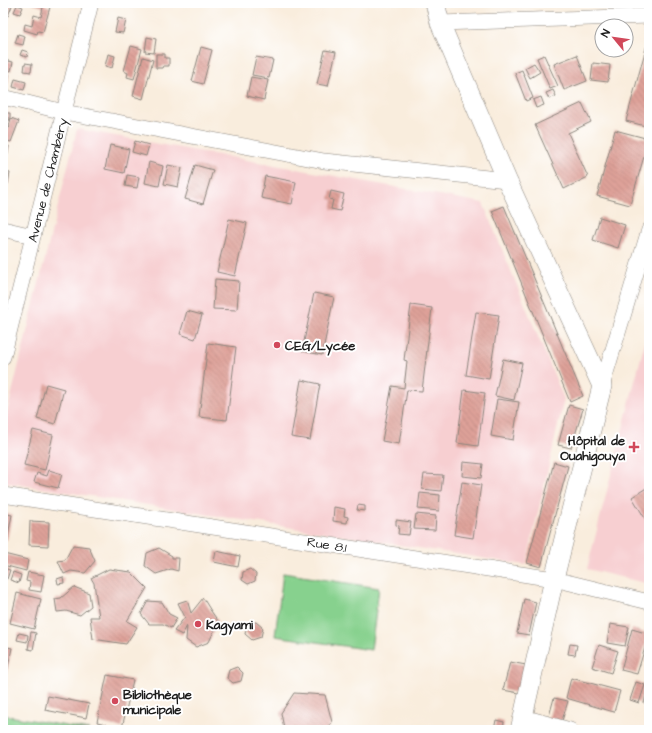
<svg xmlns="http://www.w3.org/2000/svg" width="652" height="733" font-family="'Architects Daughter',sans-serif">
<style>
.built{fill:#f7cfd1}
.green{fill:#87d18e;stroke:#527655}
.building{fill:url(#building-back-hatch)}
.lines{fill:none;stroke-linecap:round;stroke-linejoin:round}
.minor-casing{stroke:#8a847c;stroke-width:16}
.major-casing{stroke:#8a847c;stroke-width:20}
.minor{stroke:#fff;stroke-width:15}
.major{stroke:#fff;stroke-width:19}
.poi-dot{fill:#d1495b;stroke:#fff;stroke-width:1.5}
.labels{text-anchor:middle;stroke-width:4;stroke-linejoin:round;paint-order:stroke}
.street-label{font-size:13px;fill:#1c1c1c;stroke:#fff}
.poi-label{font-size:13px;font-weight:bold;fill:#1c1c1c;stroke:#fff;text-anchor:start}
</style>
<defs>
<pattern id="building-back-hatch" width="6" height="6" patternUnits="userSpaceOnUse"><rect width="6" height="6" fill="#dea199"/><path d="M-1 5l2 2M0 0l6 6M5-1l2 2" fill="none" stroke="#be8a83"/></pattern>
</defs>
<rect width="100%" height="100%" fill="#fff"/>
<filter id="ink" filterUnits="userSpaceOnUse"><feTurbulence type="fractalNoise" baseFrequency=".025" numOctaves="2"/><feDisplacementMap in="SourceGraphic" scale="8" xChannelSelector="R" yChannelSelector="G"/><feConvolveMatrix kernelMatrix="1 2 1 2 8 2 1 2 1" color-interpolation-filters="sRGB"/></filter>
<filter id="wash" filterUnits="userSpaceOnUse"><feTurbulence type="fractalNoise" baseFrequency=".012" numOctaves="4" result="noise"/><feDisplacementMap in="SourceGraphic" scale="16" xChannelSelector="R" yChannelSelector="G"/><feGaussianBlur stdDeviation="0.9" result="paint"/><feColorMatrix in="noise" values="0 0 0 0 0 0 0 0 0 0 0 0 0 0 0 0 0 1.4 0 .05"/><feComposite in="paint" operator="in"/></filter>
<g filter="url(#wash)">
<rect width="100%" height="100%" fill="#f9eddd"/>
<path class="built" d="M77 129 483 203 564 399 526 565 3 482V429Z
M649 326V584L587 569Z"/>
<path class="green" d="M283 573 379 588 371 650 275 636Z
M3 715 89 730H3Z"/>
<g id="blocks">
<path class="building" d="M5 3H13L8 16 3 15V9Z
M30 3H46L45 5 50 7 43 32 38 31 37 34 24 30 25 24 32 26 34 15 41 17 43 7Z
M17 5 23 7 20 14 14 12Z
M118 18 126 20 123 33 115 32Z
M18 34 25 36 23 45 15 43Z
M147 37 156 39 154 53 145 52Z
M649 37V127L626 121Z
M131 46 142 49 134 79 127 77 128 73 124 71Z
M201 47 212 50 203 84 192 81Z
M22 50 28 52 27 57 20 55Z
M325 50 336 52 328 86 317 84Z
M108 54 115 56 112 68 105 66Z
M156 54H165V58H169V66H163L162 68H156Z
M544 55 558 86 550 89 537 58Z
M577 55 587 81 564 90 554 64Z
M143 57 153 60 143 99 133 96Z
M256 57 273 60 269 78 252 75Z
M4 60 13 62 11 71 3 69Z
M25 63 32 64 31 72 24 71Z
M534 63 540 72 530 78 525 68Z
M593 63 610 65 608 82 591 80Z
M522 70 533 98 526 101 515 73Z
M3 73 9 74 8 84 3 83Z
M251 77 268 80 264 100 247 96Z
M15 79 26 82 24 90 13 87Z
M553 90 556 96 549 99 546 93Z
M541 97 544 105 536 108 533 100Z
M582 103 591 122 568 133 588 177 564 189 535 125Z
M4 113H10V120H3Z
M11 118 19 121 11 142 4 140 8 128H9L10 127H9Z
M615 130 649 139 630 205 597 196Z
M135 141 149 145 146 156 132 152Z
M4 145 9 146 7 159 3 158Z
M110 145 129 149 124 173 105 169Z
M149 162 163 166 159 186 145 183Z
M168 165 182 168 178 187 164 184Z
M195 165 213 170 203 204 185 199Z
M3 171 10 173 8 184H3Z
M127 175 139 177 137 188 125 186Z
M265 176 296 182 292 204 261 198Z
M331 191 344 194 340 211 331 209 333 200 329 199Z
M504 206 583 396 570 402 492 211Z
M600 217 625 225 618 248 593 240Z
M229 219 247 223 235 276 217 272Z
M215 279 239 281 237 310 213 309Z
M314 293 334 297 322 355 302 351Z
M411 305 432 308 422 391 407 390 399 444 382 441 392 386 404 388 407 361 404 360Z
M187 311 202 315 195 339 180 334Z
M476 312 499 315 489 379 466 375Z
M208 343 236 347 227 420 199 417Z
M503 359 522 363 514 400 495 396Z
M301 380 320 384 310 440 291 437Z
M46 384 64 389 55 424 37 419Z
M464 390 485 393 478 446 457 443Z
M497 399 519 402 513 440 491 436Z
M569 405 583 409 571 448 558 445Z
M33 430 53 435 45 470 24 465Z
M463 462 483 464 481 478 462 476Z
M554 462 568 466 541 567 527 563Z
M49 470 62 474 58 488 34 482 37 473 47 476Z
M424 474 443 475 441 491 422 489Z
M462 482 481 485 473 538 454 535Z
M648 487 649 489V525L632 497Z
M420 493 440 495 439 511 418 509Z
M358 505 365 506V511L357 510Z
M334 507 345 509 344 516 348 517 347 523 333 521Z
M3 513 12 515 7 540 3 539Z
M416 514 436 516 435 530 414 529Z
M396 520 411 522 409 535 398 534 399 526 396 525Z
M30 521 49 522 48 546 29 545Z
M73 545 89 547 95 561 85 573 71 571 64 574 58 561 65 560Z
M159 548 172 556V558H179L178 571 171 569 156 574 145 566 147 553Z
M216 551 240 556 238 567 214 562Z
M4 554 28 560 26 571 3 565Z
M3 568 10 570 7 579 3 578Z
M109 569 131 572 147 588 127 621 137 627 126 644 93 639 90 617H99L94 583 91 578Z
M250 569 256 574 255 581 248 584 242 580 243 572Z
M13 572 21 575 19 583 10 580Z
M28 572 44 575 41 592 29 590 30 582 26 581Z
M63 577 64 583 58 584 57 579Z
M74 587 89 593 91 606 80 615 66 611 57 612 55 599 61 598Z
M17 593 41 599 34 629 10 623Z
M203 598 211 611 218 621 215 629 209 642 196 647 186 640 187 626 182 635 174 631 185 617 178 603 187 600 191 613Z
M524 599 536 602 529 635 517 633Z
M148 601 162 602 169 614 177 618 171 628 163 624H149L141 614Z
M256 622 263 628 261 637 252 640 245 634 247 624Z
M610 624 629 627 625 646 607 643Z
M632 629 649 634 637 674 621 670Z
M31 632 36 633 33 650 28 649Z
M19 633 28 635 27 642 17 640Z
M570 644 577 645 575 655 568 654Z
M599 645 618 651 611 673 592 667Z
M3 646 12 648 6 676 3 675Z
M649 651V663L645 662Z
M510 662 526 665 519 693 503 690Z
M237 667 243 673 241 681 233 683 227 678 229 670Z
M107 675 133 680 122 728 97 722Z
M571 678 620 691 614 712 566 698Z
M636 682 645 685 639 703 630 700Z
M648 687H649V705L644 703Z
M294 693 325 695 332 722 326 730H294L293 729 284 728 281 713Z
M48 696 89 704 86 718 45 710Z
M554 698 568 701 561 724 548 720Z
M496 720 504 722 503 730H494Z"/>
</g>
</g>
<g filter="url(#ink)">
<use href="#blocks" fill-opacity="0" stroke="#8a847c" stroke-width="1"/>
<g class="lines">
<defs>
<path id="minor" d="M440 23 649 16
M3 97 64 112 324 161 507 180
M3 229 33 236
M3 357 91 3
M602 386 649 230
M3 495 554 579 649 602
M523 717 570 730"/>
<path id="major" d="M435 3 440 23 507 180 602 386 554 579 520 730"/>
</defs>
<use href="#minor" class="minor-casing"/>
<use href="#major" class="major-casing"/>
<use href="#minor" class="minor"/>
<use href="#major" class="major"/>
</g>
</g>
<g class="poi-dot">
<circle cx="277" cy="345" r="4"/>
<path d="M632 441h4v4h4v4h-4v4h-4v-4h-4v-4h4z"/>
<circle cx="198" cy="624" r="4"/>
<circle cx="115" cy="701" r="4"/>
</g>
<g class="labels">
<g class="street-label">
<text transform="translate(47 180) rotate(-76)" y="5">Avenue de Chambéry</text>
<text transform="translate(327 544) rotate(9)" y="5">Rue 8.1</text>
</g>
<g class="poi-label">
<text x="285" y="350">CEG/Lycée</text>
<text x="625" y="445" text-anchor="end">Hôpital de<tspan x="625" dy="15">Ouahigouya</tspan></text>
<text x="206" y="629">Kagyami</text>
<text x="123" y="699">Bibliothèque<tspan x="123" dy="15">municipale</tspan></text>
</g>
</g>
<rect width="652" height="733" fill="none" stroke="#fff" stroke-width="16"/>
<g transform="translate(614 38) rotate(299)"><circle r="19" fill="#ffffff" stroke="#a4a4a4"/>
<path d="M0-3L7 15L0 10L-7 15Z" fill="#d1495b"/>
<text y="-6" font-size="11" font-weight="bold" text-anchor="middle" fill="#1c1c1c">N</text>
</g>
</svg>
